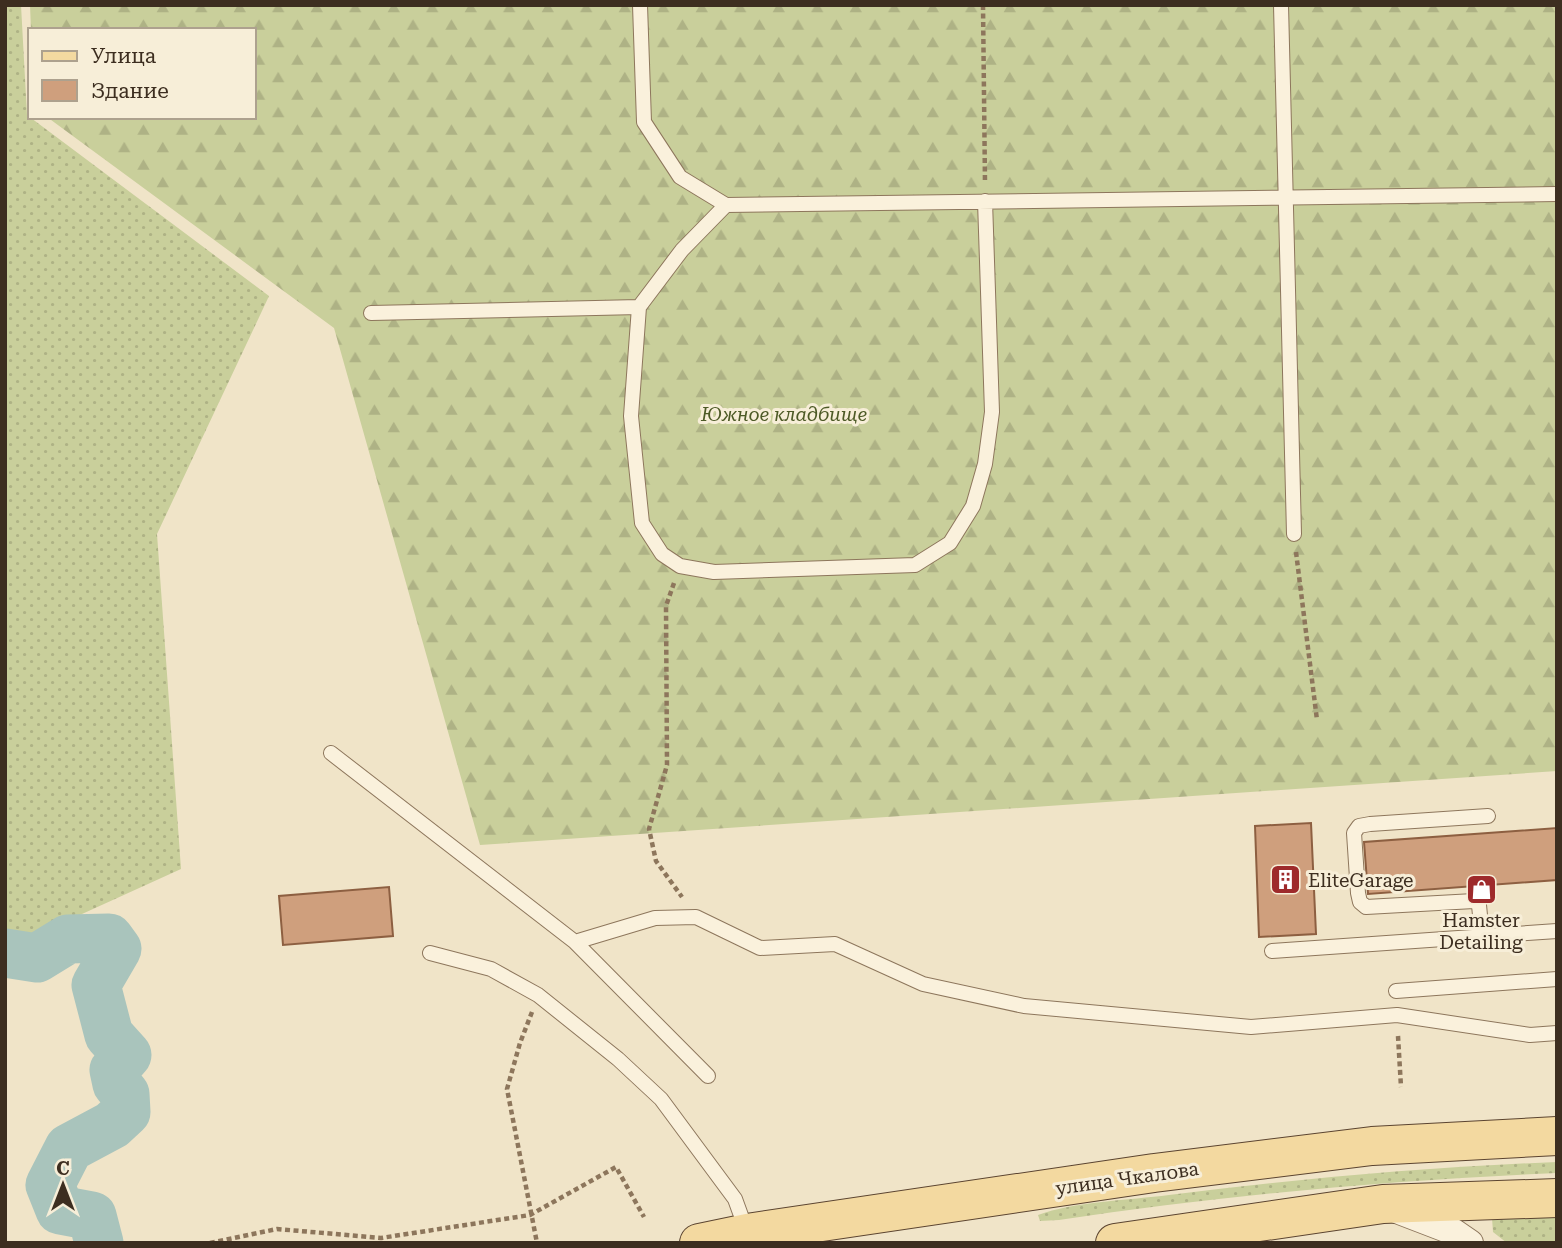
<svg xmlns="http://www.w3.org/2000/svg" width="1562" height="1248" font-family="'Roboto Serif',serif">
<style>
.grass{fill:url(#grass-dots)}
.forest{fill:url(#forest-firs)}
.lines{fill:none;stroke-linecap:round;stroke-linejoin:round}
.river{stroke:#a9c4bc;stroke-width:49}
.building{fill:#cf9f7d;stroke:#8d5f41;stroke-width:2}
.lane-casing{stroke:#8d765c;stroke-width:16}
.street-casing{stroke:#8d765c;stroke-width:28}
.primary-casing{stroke:#5b4430;stroke-width:40}
.path{stroke:#8d765c;stroke-width:4.5;stroke-dasharray:5 3.5;stroke-linecap:butt}
.lane{stroke:#faf1dc;stroke-width:14}
.street{stroke:#faf1dc;stroke-width:26}
.primary{stroke:#f3d9a0;stroke-width:38}
.labels{text-anchor:middle;stroke-width:6;stroke-linejoin:round;paint-order:stroke}
.park-label{font-size:19px;font-style:italic;fill:#4d5a26;stroke:#f7eed8}
.poi-label{font-size:19px;fill:#3d2e20;stroke:#f7eed8;text-anchor:start}
.street-label{font-size:19px;fill:#3d2e20;stroke:#f7eed8}
</style>
<defs>
<pattern id="grass-dots" width="8" height="8" patternUnits="userSpaceOnUse" patternTransform="scale(1.75)"><rect width="8" height="8" fill="#c9cf9b"/><path d="M2 2h.1M6 6h.1" fill="none" stroke="#aeb285" stroke-width="1.8" stroke-linecap="round"/></pattern>
<pattern id="forest-firs" width="22" height="20" patternUnits="userSpaceOnUse" patternTransform="scale(1.75)"><rect width="22" height="20" fill="#c9cf9b"/><path d="M5 1l3.5 6h-7zM16 11l3.5 6h-7z" fill="#aeb285"/></pattern>
</defs>
<rect width="100%" height="100%" fill="#f0e4c8"/>
<path class="grass" d="M5 5H21L27 115 269 296 157 534 181 869 5 949Z
M1557 1162V1173C1390 1180 1224 1195 1059 1220L1040 1221 1038 1215C1073 1202 1130 1200 1169 1195 1297 1179 1428 1167 1557 1162Z
M1557 1216V1243H1507L1493 1232 1492 1218Z"/>
<path class="forest" d="M30 5H1557V771L480 845 334 328 47 117H254V30H31Z"/>
<g class="lines">
<path class="river" d="M5 953 37 958 68 939 109 938 117 949 96 985 109 1035 127 1055 114 1070 117 1084 125 1094 126 1112 112 1125 69 1148 50 1185 60 1210 92 1216 99 1243"/>
</g>
<path class="building" d="M1311 823 1316 934 1259 937 1255 826Z
M1557 828V880L1368 894 1364 842Z
M389 887 393 936 283 945 279 896Z"/>
<g class="lines">
<defs>
<path id="lane" d="M640 5 644 122 680 177 726 205 682 250 639 307 631 416 642 523 662 554 680 566 714 572 915 565 950 543 973 506 985 464 992 412 985 201
M1281 5 1294 534
M726 205 1557 194
M371 313 639 307
M331 753 575 942 708 1076
M1482 936 1479 905 1474 901 1366 907 1360 902 1358 893 1354 833 1359 826 1370 824 1488 816
M575 942 655 918 696 917 760 948 835 944 923 984 1024 1006 1251 1027 1397 1015 1530 1035 1557 1033
M1272 951 1557 931
M430 953 491 969 538 995 618 1059 661 1099 715 1172 735 1199 747 1232
M1396 991 1557 979"/>
<path id="street" d="M1394 1209 1454 1232 1470 1243"/>
<path id="primary" d="M699 1243 747 1233 1154 1173 1372 1146 1557 1136
M1115 1243 1383 1204 1557 1198"/>
</defs>
<use href="#lane" class="lane-casing"/>
<use href="#street" class="street-casing"/>
<use href="#primary" class="primary-casing"/>
<path class="path" d="M983 5 985 183
M1296 552 1317 720
M674 583 666 606 667 765 649 829 656 861 682 897
M532 1012 520 1043 507 1089 537 1243
M1398 1036 1401 1087
M210 1243 277 1229 381 1238 530 1215 616 1167 644 1217"/>
<use href="#lane" class="lane"/>
<use href="#street" class="street"/>
<use href="#primary" class="primary"/>
</g>
<defs>
<symbol id="building-square" viewBox="-11 -11 22 22"><rect x="-9" y="-9" width="18" height="18" rx="4" fill="#9e2a2b" stroke="#f7eed8"/><path d="M-4-6H4V6H1V3H-1V6H-4ZM-2.5-4.3h1.7v1.8h-1.7ZM.8-4.3h1.7v1.8H.8ZM-2.5-1h1.7V.8h-1.7ZM.8-1h1.7V.8H.8Z" fill="#fff"/></symbol>
<symbol id="shop-square" viewBox="-11 -11 22 22"><rect x="-9" y="-9" width="18" height="18" rx="4" fill="#9e2a2b" stroke="#f7eed8"/><path d="M-5-2.5h2.3a2.7 3.5 0 0 1 5.4 0H5L5.5 6h-11ZM-1.5-2.5h3a1.5 2.3 0 0 0-3 0Z" fill="#fff"/></symbol>
</defs>
<g fill-rule="evenodd">
<use href="#building-square" x="1268" y="862" width="35" height="35"/>
<use href="#shop-square" x="1464" y="872" width="35" height="35"/>
</g>
<g class="labels">
<g class="park-label">
<text x="784" y="421">Южное кладбище</text>
</g>
<g class="poi-label">
<text x="1308" y="887">EliteGarage</text>
<text x="1481" y="927" text-anchor="middle">Hamster<tspan x="1481" dy="22">Detailing</tspan></text>
</g>
<g class="street-label">
<text transform="translate(1127 1178) rotate(-8)" y="7">улица Чкалова</text>
</g>
</g>
<rect width="1562" height="1248" fill="none" stroke="#3d2e20" stroke-width="14"/>
<rect x="28" y="28" width="228" height="91" fill="#f7eed8" stroke="#ada18e" stroke-width="2"/>
<rect x="42" y="51" width="35" height="10" fill="#f3d9a0" stroke="#ada18e" stroke-width="2"/>
<text x="91" y="63" font-size="21" fill="#3d2e20">Улица</text>
<rect x="42" y="80" width="35" height="21" fill="#cf9f7d" stroke="#ada18e" stroke-width="2"/>
<text x="91" y="98" font-size="21" fill="#3d2e20">Здание</text>
<g transform="translate(63 1185)" stroke="#f7eed8" stroke-width="5" paint-order="stroke">
<path d="M0-5L12 26L0 18L-12 26Z" fill="#3d2e20"/>
<text y="-10" font-size="19" font-weight="bold" text-anchor="middle" fill="#3d2e20">С</text>
</g>
</svg>
